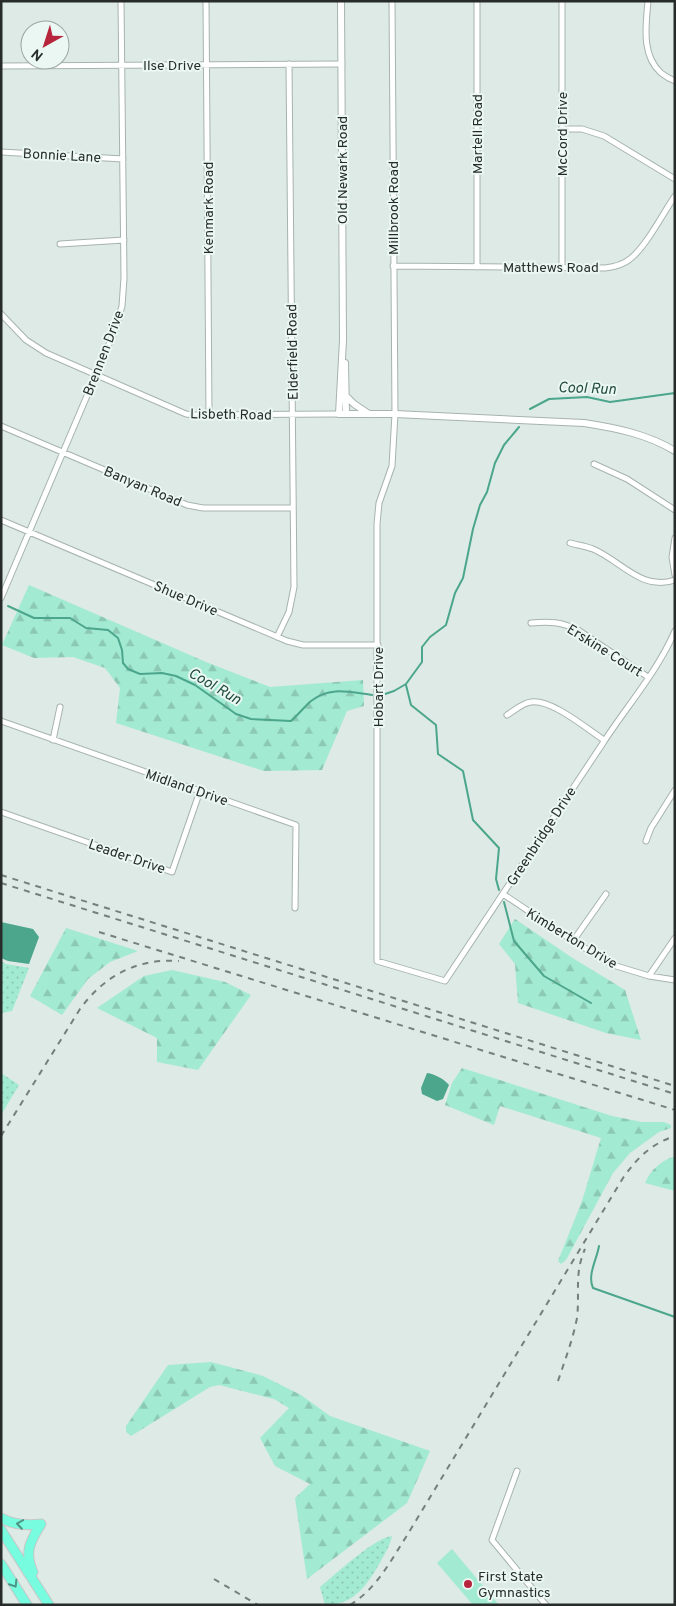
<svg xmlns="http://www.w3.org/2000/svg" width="676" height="1606" font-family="Overpass,sans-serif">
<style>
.grass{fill:url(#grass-dots)}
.forest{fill:url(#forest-firs)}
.pitch{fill:#a3ead2}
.water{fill:#4ba68b}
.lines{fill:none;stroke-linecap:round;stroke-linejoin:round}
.stream{stroke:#4ba68b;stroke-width:2}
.minor-casing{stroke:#a7b3ae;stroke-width:7}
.tertiary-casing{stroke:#a7b3ae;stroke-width:8}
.primary-casing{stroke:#c7c8c8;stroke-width:11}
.minor{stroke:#fff;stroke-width:5}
.tertiary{stroke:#fff;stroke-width:6}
.primary{stroke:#77fcdf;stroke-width:9}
.rail{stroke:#767f7b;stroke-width:2;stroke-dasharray:6 6;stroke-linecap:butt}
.oneway{stroke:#4f9484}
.poi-dot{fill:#b6253b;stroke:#eaf7f2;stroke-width:2}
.labels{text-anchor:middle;stroke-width:4;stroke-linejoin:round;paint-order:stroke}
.street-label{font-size:14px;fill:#272c2a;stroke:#eaf7f2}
.poi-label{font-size:14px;fill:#272c2a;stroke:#eaf7f2;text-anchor:start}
.water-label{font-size:15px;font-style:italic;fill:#224a3e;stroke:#eaf7f2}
</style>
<defs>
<pattern id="grass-dots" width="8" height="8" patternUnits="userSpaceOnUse" patternTransform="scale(1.25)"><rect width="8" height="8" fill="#a3ead2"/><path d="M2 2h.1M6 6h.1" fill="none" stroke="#8cc9b4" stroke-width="1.8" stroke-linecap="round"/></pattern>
<pattern id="forest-firs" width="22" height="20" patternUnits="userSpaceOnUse" patternTransform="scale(1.25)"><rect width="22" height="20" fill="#a3ead2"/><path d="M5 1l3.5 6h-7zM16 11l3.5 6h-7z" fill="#8cc9b4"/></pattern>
</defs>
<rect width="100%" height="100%" fill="#ddeae5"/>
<path class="grass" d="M1 961 6 964 29 968 12 1011 2 1013Z
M1 1073 19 1085 1 1115Z
M392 1536C390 1546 385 1553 381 1561 367 1585 355 1605 325 1605L320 1587C336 1574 374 1538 392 1536Z"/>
<path class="forest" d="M29 585 206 662 270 687 363 680 364 706 347 711 322 770 264 771 116 723 120 688 105 668 73 657 34 658 2 645Z
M515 919 571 957 625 990 641 1040 606 1033 518 1003 515 964 499 944Z
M66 928 138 951 110 962 88 979 62 1015 30 996Z
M172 970 225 982 251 995 198 1070 157 1062V1038L97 1008 144 976Z
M462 1068 612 1116 642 1122H664L671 1125V1128L659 1132 630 1153 613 1173 566 1260 561 1264 558 1261 582 1201 601 1138 500 1106 494 1125 445 1105 452 1083Z
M675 1156V1191L645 1183C651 1169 661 1161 675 1156Z
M211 1362 263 1376 301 1395 330 1416 430 1451 407 1503 307 1579 295 1498 310 1484 275 1466 260 1438 289 1408 274 1399 219 1385 210 1387 131 1436 126 1432V1426L168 1365Z"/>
<path class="pitch" d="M452 1549 499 1605H473L437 1563Z"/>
<path class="water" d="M1 922 33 929 39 937 29 964 8 961 1 958Z
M427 1073C435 1074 444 1079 449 1085L443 1099 437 1101 422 1094 421 1088Z"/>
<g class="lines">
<path class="stream" d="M530 409 549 399 587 397 610 402 675 393
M8 606 34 618H70L86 628 108 630 118 638 122 650 123 663 128 669 140 674 162 673 176 676 195 685 236 714 251 719 291 721C298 715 304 707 311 701 330 686 349 692 372 695
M406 685 411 705 436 725 438 754 463 771 473 820 499 848 496 879 499 890
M385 694 394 691 406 684 422 662V647L430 637 446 625 455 593 463 578 473 529 480 505 487 492 495 463 504 445 519 427
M504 902 514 941 544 976 591 1003
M599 1246C597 1259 587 1275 593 1288L675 1317"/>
<defs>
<path id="minor" d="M206 1 209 415
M392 1 395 414 392 466 379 503 377 524V961L445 981C498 902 550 822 603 743 627 706 657 672 675 631
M562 1V268
M648 1C646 25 641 55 661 73 665 76 670 79 675 81
M1 66 342 64
M562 129H582L604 136 675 179
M1 152 123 159
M60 244 124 240
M393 266 605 268C614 267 623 265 630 259 646 247 663 213 675 196
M477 267V1
M1 314 26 340 46 353 186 414 194 415 339 414
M1 426 187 505 203 508H293
M594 464 627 479 675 510
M1 520 287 641 303 645H378
M675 538 672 557 675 575
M570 543C577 545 585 546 593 549 620 560 642 592 675 580
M1 598 115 330 122 306 124 278 121 1
M531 623C549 621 562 622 578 630L648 677
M277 637 289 612 294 587 289 64
M507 715C514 711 522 703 531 702 552 699 587 729 604 740
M1 721 296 825 295 908
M53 740 60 707
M1 812 172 872 200 791
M646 841 651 828 675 790
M503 894 573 941 613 965 649 976 675 980
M573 941 606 894
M649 976 675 938
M517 1471 492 1540 546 1605"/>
<path id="tertiary" d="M341 1 343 340 339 414H395L584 423C616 428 647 434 675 451
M345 363 346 414
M347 397 354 404 369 414"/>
<path id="primary" d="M1 1518C14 1525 26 1526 41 1524
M1 1530 49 1605
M1 1564 27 1605
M33 1572C24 1553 30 1541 41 1524"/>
</defs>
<use href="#minor" class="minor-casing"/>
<use href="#tertiary" class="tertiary-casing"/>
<use href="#primary" class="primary-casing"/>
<use href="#minor" class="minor"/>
<use href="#tertiary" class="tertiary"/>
<use href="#primary" class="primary"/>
<path class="rail" d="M1 875 675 1086
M1 883 675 1094
M99 932 675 1110
M1 1136 80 1009C104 976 137 958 179 961
M558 1381C565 1360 573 1339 577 1318 580 1292 574 1274 585 1249
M214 1579 258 1605
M350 1605C376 1589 390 1562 406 1537L623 1178C637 1158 651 1144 675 1136"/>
</g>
<defs><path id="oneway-chevron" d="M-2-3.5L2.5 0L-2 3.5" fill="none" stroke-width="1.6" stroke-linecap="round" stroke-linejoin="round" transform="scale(1.25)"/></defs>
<g class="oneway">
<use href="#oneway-chevron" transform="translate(20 1524) rotate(-171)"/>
<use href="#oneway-chevron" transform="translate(14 1584) rotate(58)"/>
</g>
<circle class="poi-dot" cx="468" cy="1584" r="5"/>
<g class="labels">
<g class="street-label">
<text x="172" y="70">Ilse Drive</text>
<text transform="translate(477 134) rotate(-90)" y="5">Martell Road</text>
<text transform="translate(562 134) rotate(-90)" y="5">McCord Drive</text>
<text transform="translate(62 155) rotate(3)" y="5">Bonnie Lane</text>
<text transform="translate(342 170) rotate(-90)" y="5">Old Newark Road</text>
<text transform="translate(208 208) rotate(-90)" y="5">Kenmark Road</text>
<text transform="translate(393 208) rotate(-90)" y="5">Millbrook Road</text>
<text x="551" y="272">Matthews Road</text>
<text transform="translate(292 352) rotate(-91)" y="5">Elderfield Road</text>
<text transform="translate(103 353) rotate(-69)" y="5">Brennen Drive</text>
<text transform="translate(231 414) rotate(1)" y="5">Lisbeth Road</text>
<text transform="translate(143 486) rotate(23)" y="5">Banyan Road</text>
<text transform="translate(186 598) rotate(23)" y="5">Shue Drive</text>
<text transform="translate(605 650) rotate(32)" y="5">Erskine Court</text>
<text transform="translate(378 687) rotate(-90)" y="5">Hobart Drive</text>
<text transform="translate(187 787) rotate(19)" y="5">Midland Drive</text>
<text transform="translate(541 836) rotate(-57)" y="5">Greenbridge Drive</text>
<text transform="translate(127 856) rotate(19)" y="5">Leader Drive</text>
<text transform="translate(572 938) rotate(31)" y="5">Kimberton Drive</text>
</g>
<g class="poi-label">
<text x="478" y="1581">First State<tspan x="478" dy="16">Gymnastics</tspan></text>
</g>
<g class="water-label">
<text transform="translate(587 388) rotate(2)" y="5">Cool Run</text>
<text transform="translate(215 686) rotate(30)" y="5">Cool Run</text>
</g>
</g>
<rect width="676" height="1606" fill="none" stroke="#272c2a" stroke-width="5"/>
<g transform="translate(45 45) rotate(219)"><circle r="24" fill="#eaf7f2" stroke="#9ca6a2"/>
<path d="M0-4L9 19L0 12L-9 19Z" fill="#b6253b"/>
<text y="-8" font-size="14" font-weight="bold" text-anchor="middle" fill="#272c2a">N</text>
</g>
</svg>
